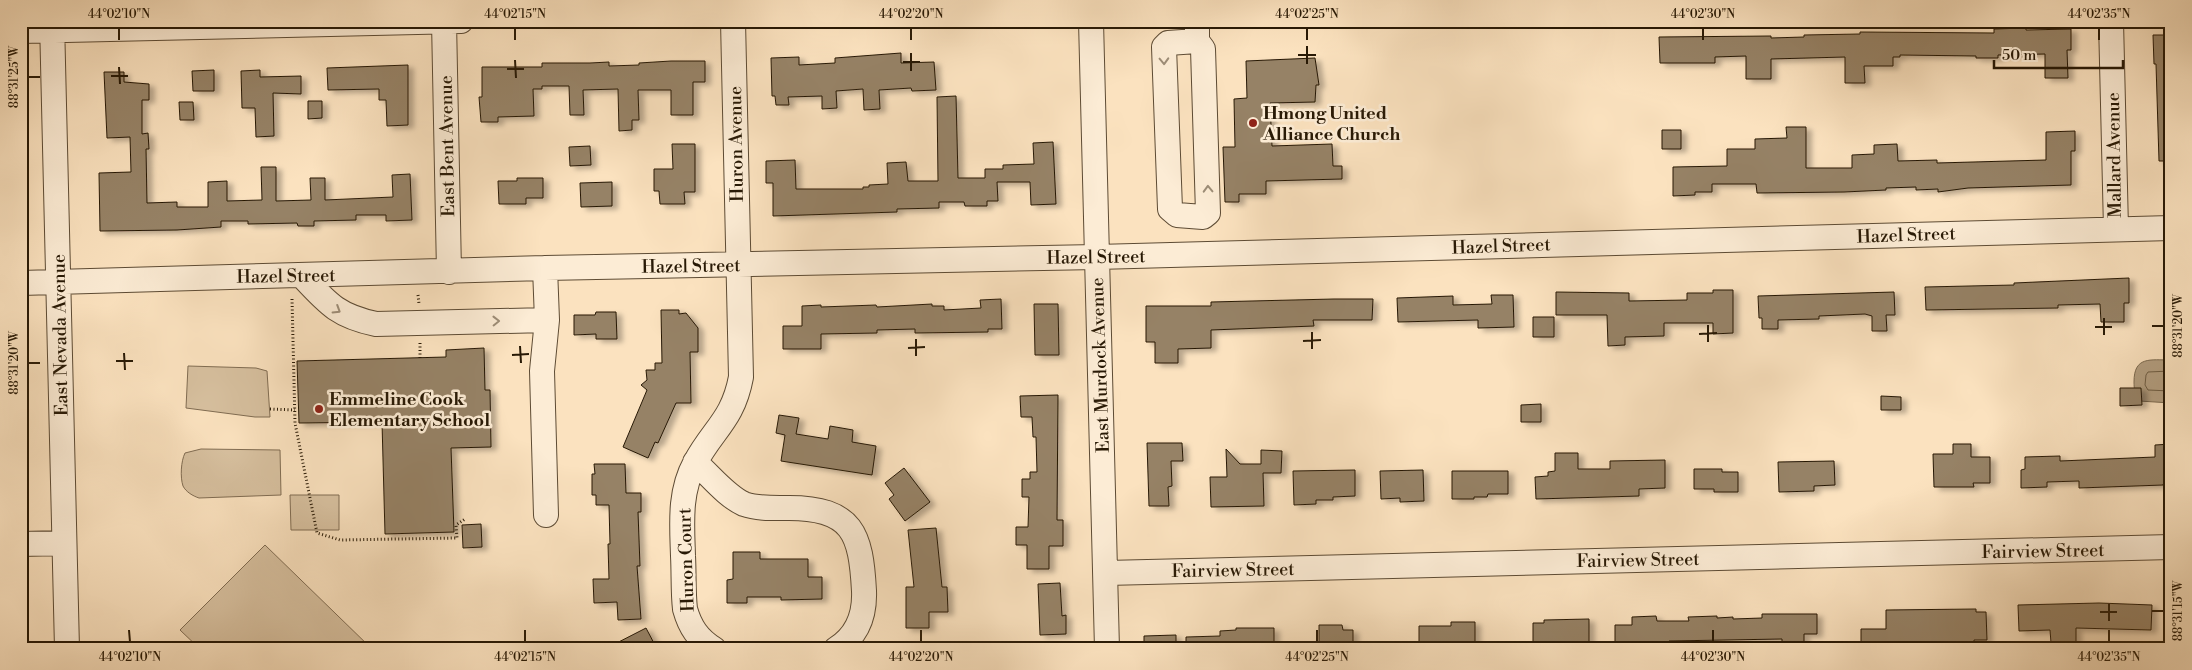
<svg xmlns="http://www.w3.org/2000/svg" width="2192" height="670" font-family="'Libre Bodoni',serif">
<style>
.green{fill:#d7c09f;stroke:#806c52}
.water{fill:#b39e80;stroke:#7b694f}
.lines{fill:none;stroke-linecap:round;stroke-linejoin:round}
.shore{stroke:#6e5c42;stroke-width:1}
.building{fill:#968266;stroke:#281905;filter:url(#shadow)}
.minor-casing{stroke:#5d4b34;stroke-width:26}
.path{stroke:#281905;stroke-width:3;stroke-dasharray:1 2.5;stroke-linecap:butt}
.minor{stroke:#fcecd5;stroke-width:24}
.oneway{stroke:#9d8d77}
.ticks{fill:none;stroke:#281905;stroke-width:2}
.poi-dot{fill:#8f2418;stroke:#fcecd5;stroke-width:2}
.labels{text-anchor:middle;stroke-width:5;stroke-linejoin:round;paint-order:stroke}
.poi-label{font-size:18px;font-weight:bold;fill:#281905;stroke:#fcecd5;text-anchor:start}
.street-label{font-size:18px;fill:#281905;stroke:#fcecd5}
.neatline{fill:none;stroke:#281905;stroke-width:2}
.ticks-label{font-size:12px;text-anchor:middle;fill:#281905}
</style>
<defs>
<filter id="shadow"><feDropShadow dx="5.5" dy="3" stdDeviation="2.5" flood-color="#0004"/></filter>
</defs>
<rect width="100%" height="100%" fill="#fbe2bf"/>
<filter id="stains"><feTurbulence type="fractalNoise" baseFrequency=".004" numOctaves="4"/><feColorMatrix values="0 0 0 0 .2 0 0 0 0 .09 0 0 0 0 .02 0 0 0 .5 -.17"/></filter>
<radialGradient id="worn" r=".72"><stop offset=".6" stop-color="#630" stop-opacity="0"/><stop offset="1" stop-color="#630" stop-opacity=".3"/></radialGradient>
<path class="green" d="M188 366 256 368 267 371 270 417H255L186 408Z
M201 449 280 450 281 495 199 498C193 496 186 492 183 486 180 477 181 461 185 453Z
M290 495H339V530H291Z
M265 545 372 649H200L180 630Z"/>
<path class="water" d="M2171 360V403L2139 401C2135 396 2134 389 2134 382 2134 356 2150 360 2171 360Z"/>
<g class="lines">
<path class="shore" d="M2171 371 2148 372 2146 375 2145 385 2148 390 2171 391"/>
</g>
<path class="building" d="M2026 28V30L2071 29V50H2067L2068 78H2045V54L1998 55V58H1976V56L1900 55V57H1893V66H1864L1865 83H1845V57L1771 59V79H1746V56L1715 57V63H1660L1659 37 1771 36V38L1804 37V35L1860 34V32L1994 33V29Z
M2153 35H2171V161H2159L2156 64H2154Z
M901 53V63L934 62 936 90 912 91 911 88 879 90 880 109 864 110 863 89 836 91 837 108 822 109V96L788 97 789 105H776L775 96H772L771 58 799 57V65L835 63V58Z
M1315 58 1319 85H1316L1315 102 1270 103 1272 146 1332 144 1333 166H1342V179L1266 181V194H1239V202H1225L1223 147H1235L1234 99 1247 98 1246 61Z
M671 61H705V82H693V115H671V90H638L639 120H632V130L619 131 618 89 583 90 584 115H570L569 86H542V89H533L534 116 498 117V122H481L479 97H482V67H542V63H590L609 62V66L639 65V63Z
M408 65V125L387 126 386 100H379V89L328 90 327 68Z
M214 70V91H193L192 71Z
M260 70V77L301 76V94L273 93 274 136 256 137 255 108H242L241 71Z
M104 72H124V82L149 84V100H142V134L148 133 149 149H146L147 203 177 202V207H208V182L227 181V201L262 200 261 167H276V201L311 200 310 178H325V200L393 197 392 175 410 174 412 220 386 221V215H356V220L314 221V226H298L297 223 248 224V221H221V227L177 230 100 231 99 173 131 172 130 137 107 138Z
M956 96 958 178H985V169H1003V165L1034 164 1033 143 1053 142 1056 204 1031 205 1030 182H997L998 201H987V206H965L964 202H939V208L897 209V212L773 216V183H766V161L795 160 796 189H863V187H869V185L888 184 887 163 906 162 908 181H938L937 97Z
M308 101H322V118L308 119Z
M179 102H193L194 120H180Z
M1786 127H1806V168H1852V155L1874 154V145L1897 144 1898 161 1937 160V163L2046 160V132L2075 131V151H2071V185L1968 188 1938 192V189L1916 190V187L1886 188V190L1844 192 1757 193 1756 184H1712V192H1695V195L1673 196V167L1727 166V149H1755V139L1787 138Z
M1662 130H1681V149H1662Z
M672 144H695V192H684L685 204H660L659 191H654V169H673Z
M590 146 591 165 570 166 569 147Z
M517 178H543V198H526V204H499L498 181H517Z
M612 182V206L581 207 580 183Z
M2129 278V303H2124V322H2101L2100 304 2058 305V308L1926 310 1925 287 2014 285V283Z
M1713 290H1733V333L1713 334V323H1664V336L1625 337V345L1608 346 1607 315H1556V292L1629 293V301L1687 300V293H1713Z
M1894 292 1895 315H1886L1887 331H1872V316L1865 314 1819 316V319L1778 320V329H1762V318H1759L1758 296Z
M1491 295H1513L1514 327 1478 328V320L1398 322 1397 298 1453 296V305L1492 304Z
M1001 299 1002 329H988V332L915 333V329L877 330V333L821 334V349H783V326H802V306L821 305V307L876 305 877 307 932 304V306H944V310L981 308 980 300Z
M1334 299H1373L1372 320H1313L1314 326 1211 330V348L1178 349V363H1155V342H1146V306H1211V302Z
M1034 304H1058L1059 355H1035Z
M661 310H679V314L686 313 698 328V352H690L691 403H676L658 443 655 442 648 458 623 447 647 390 641 385 647 380 646 370H655V363H662Z
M596 312H616L617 339H596V334L574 335V315H595Z
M1533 317H1554V337H1533Z
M484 348 485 390H490L491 447 451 448 454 532 385 534 382 422 299 423 297 361 446 357V350Z
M2120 388H2141L2142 405 2120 406Z
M1058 395 1057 520H1063V546H1049V569H1027V545H1016V527H1028L1029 497H1022V479H1030V472H1037L1036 437H1033L1032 417H1021L1020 396Z
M1881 396 1901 397V410H1881Z
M1541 404V422H1521V405Z
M779 415 799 418 796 434 828 439 830 426 853 430 852 442 876 446 872 475 781 461 785 435 776 433Z
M1147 443H1182L1183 461H1171L1172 486 1168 487 1169 506H1149Z
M1953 444H1971V457H1990V483H1973L1974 487H1934L1933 454H1953Z
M2171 444V482H2164L2163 485 2079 488V481L2047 482V487L2021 488V470L2025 469V457L2060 456V461L2155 457V445Z
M1226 449 1240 464H1261V450L1282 451 1281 473H1263L1264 506 1211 507 1210 477H1227Z
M1555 453H1578V469H1610V461L1665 460V488L1639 489V496L1536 499 1535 477 1548 476V472L1555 471Z
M1834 461 1835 485 1814 486V491L1779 492 1778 462Z
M594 464H625L626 493H641V512H638L640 566H637L641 619 618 620 617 602 594 603 593 579H609L608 544H610L609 505H596V495H592V474H595Z
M904 468 930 502 905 521 889 499 894 495 885 483Z
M1694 469H1722V472H1738V492H1714V489H1694Z
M1355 470V496L1333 497V500H1316V504L1294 505 1293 471Z
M1423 470 1424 501 1400 502V498L1381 499 1380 471Z
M1452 471H1508V494H1488L1487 497H1474V499H1452Z
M481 524 482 547 463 548 462 525Z
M936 528 942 587H947L948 612H929V628H906V587H914L908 530Z
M733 552H760V559H808V577H822V599L781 600V597H747V603H727V580L733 579Z
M1060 583 1062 616 1066 615V634L1040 635 1038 584Z
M2099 603 2152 605 2151 630 2076 628V642L2051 643 2050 630 2019 631 2018 605Z
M1976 609V612H1986L1987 640H1974V649H1948V643H1914V649H1861V629H1886V610Z
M1762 614H1817V634H1804V647H1782V639L1669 641V645L1615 646V625H1632V617L1656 616 1657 621H1689L1688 617 1717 616V618L1733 617V619L1762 618Z
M1589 619V646H1571V649H1533V623H1544V620Z
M1451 622H1475V649H1419V626H1451Z
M1319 625H1342L1343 630H1353V649H1319Z
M646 628 657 649H605Z
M1236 628H1274V649H1186V637L1220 636V631L1236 630Z
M1176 635V649H1144V636Z"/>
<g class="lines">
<defs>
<path id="minor" d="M52 21 67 649
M444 21 449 272
M1091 21 1107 649
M1197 21V41L1203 49 1208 213 1203 217 1177 215 1170 209 1164 47 1168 43 1197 41
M2111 21 2116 229
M21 31 461 21
M302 276C328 304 338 316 376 324L547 320 545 268
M21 283 545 268 1097 257 2171 228
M695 462C710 475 726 496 744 504 758 509 775 508 789 508 853 508 861 534 864 591 865 616 857 636 836 649
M546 515 542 371 547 320
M21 544 64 543
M1106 573 2171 547
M714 649C698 639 690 627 685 609 683 592 684 574 683 556 682 524 679 492 695 463 713 429 733 420 741 377L733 21"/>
</defs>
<use href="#minor" class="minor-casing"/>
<path class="path" d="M418 295 419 304
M292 299 295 423 317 533 340 540 457 538 456 525 465 519
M420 343V358
M270 409 295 410"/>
<use href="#minor" class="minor"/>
</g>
<defs><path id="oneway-chevron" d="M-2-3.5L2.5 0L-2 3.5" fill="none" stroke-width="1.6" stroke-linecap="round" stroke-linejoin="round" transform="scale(1.25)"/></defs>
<g class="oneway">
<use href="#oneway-chevron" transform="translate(1164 61) rotate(88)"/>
<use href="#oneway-chevron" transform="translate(1208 189) rotate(-92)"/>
<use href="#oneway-chevron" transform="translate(337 310) rotate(32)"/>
<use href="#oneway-chevron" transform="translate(496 321) rotate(-1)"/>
</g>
<path class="ticks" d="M119 28V40M515 28V40M911 28V40M1307 28V40M1703 28V40M2099 28V40M1307 46V64M911 53V71M1298 55H1316M515 60 516 78M903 62H920M119 67 120 84M507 69H524M111 76H128M28 77H40M2104 318V335M1708 325V342M2152 326H2164M2095 327H2112M1312 332V349M1699 334 1717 333M916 339V356M1303 341 1321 340M520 346 521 363M908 348 925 347M124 353 125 370M512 355 529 354M116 361H133M28 363H40M2109 604V621M2152 611H2164M2100 612H2117M129 630 130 642M525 630V642M921 630V642M1317 630V642M1713 630V642M2109 630V642"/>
<g class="poi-dot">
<circle cx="1253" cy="123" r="5"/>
<circle cx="319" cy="409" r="5"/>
</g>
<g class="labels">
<g class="poi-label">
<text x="1263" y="119">Hmong United<tspan x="1263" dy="21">Alliance Church</tspan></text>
<text x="329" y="405">Emmeline Cook<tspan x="329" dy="21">Elementary School</tspan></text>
</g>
<g class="street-label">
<text transform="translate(736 144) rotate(-91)" y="6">Huron Avenue</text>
<text transform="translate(447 146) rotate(-91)" y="6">East Bent Avenue</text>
<text transform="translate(2114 155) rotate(-91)" y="6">Mallard Avenue</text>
<text transform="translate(1906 235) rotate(-2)" y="6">Hazel Street</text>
<text transform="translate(1501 246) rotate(-2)" y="6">Hazel Street</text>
<text transform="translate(1096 257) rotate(-1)" y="6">Hazel Street</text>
<text transform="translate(691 266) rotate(-1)" y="6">Hazel Street</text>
<text transform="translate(286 276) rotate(-1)" y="6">Hazel Street</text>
<text transform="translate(60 335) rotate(-91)" y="6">East Nevada Avenue</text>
<text transform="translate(1100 365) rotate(-92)" y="6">East Murdock Avenue</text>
<text transform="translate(2043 551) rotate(-1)" y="6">Fairview Street</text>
<text transform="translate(686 560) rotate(-92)" y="6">Huron Court</text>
<text transform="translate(1638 560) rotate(-1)" y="6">Fairview Street</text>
<text transform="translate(1233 570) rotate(-1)" y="6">Fairview Street</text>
</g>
</g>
<rect width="2192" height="670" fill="none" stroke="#fbe2bf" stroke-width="55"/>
<path d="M1994 60v8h129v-8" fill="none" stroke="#281905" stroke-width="2.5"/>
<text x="2002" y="60" font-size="15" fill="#281905" stroke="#fcecd5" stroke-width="4" paint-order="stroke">50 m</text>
<rect x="28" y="28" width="2136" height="614" class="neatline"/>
<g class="ticks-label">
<text x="119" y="18">44°02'10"N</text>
<text x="515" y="18">44°02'15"N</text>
<text x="911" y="18">44°02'20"N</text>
<text x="1307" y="18">44°02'25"N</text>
<text x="1703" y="18">44°02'30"N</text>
<text x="2099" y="18">44°02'35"N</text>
<text transform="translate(14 77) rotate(-90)" y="4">88°31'25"W</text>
<text transform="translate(2178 326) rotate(-90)" y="4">88°31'20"W</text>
<text transform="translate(14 363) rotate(-90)" y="4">88°31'20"W</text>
<text transform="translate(2178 611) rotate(-90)" y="4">88°31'15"W</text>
<text x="130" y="661">44°02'10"N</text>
<text x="525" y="661">44°02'15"N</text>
<text x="921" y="661">44°02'20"N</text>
<text x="1317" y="661">44°02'25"N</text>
<text x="1713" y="661">44°02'30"N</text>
<text x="2109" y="661">44°02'35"N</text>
</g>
<rect width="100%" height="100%" filter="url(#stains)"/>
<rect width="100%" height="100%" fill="url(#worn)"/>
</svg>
